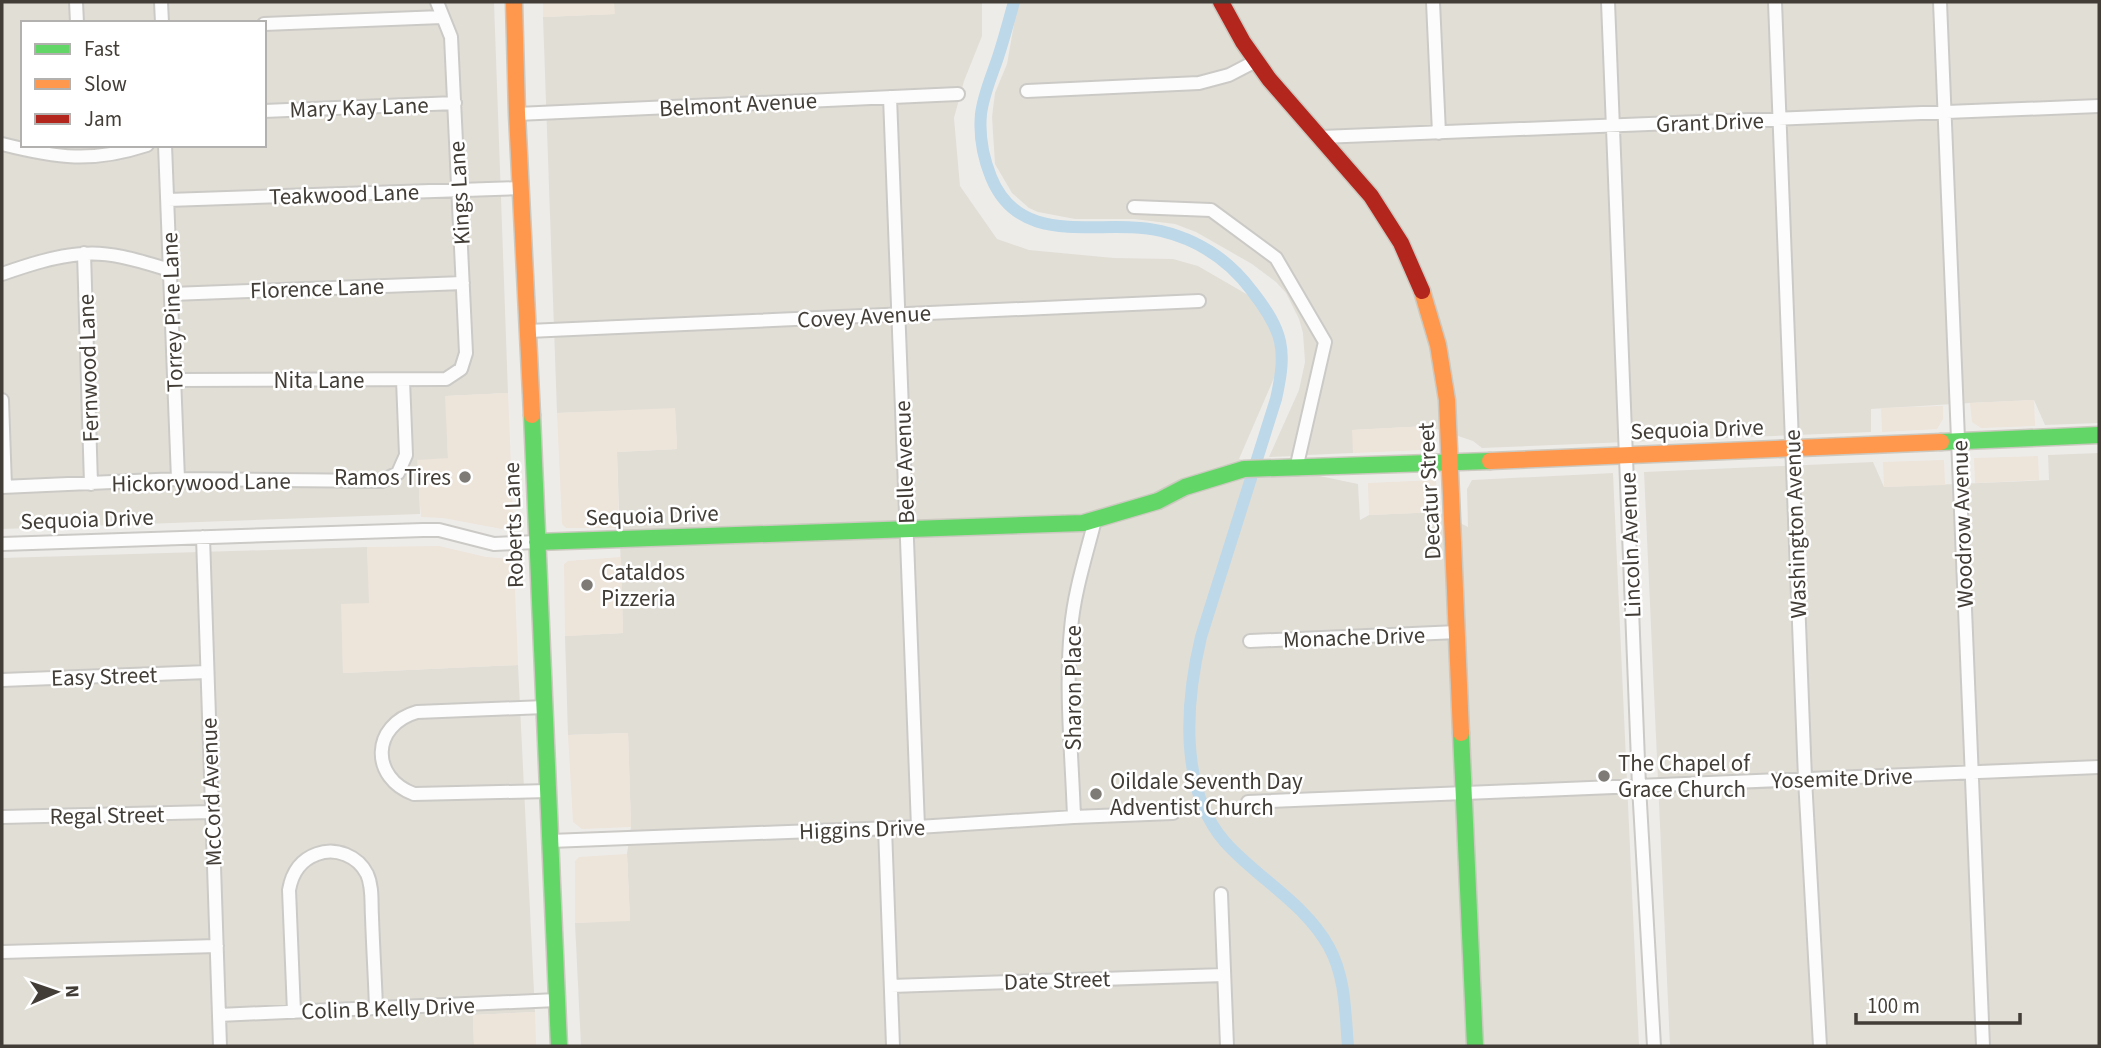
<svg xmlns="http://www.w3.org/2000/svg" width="2101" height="1048" font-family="'Source Sans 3',sans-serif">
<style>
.residential{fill:#e1ded6;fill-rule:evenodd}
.commercial{fill:#ede4da}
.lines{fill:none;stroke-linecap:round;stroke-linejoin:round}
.canal{stroke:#bdd8e8;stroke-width:12}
.street-casing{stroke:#cccac6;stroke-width:16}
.fast-casing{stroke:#ccc9c0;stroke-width:19}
.slow-casing{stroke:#ccc9c0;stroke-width:19}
.jam-casing{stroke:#ccc9c0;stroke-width:19}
.street{stroke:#fcfcfc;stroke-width:12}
.fast{stroke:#63d668;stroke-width:16}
.slow{stroke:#ff974d;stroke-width:16}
.jam{stroke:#b3261e;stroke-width:16}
.poi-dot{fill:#7e7a75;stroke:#fff;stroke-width:2.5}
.labels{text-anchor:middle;stroke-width:5;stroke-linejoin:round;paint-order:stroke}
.street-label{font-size:23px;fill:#423d36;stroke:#fff}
.poi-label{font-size:23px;fill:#423d36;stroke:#fff;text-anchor:start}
</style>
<rect width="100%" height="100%" fill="#eeece9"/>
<path class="residential" d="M2 2H494L508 393 446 396 448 459 418 461 420 514 2 529ZM23 23H264V145H23Z
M614 2H982V36L964 81 954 118 960 186 997 239 1029 250 1114 258 1173 259 1198 266 1255 299 1268 315 1276 333 1278 365 1274 378 1239 459 1358 484 1360 520 1369 515 1438 512 1468 527 1467 489 1472 480 1613 473 1639 1046H581L575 923 630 920 627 854 631 827 628 733 568 735 565 636 623 633 617 452 677 449 675 409 557 413 543 17 614 14Z
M1018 2H2099V423L2045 425 2034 400 1970 403 1871 409V432L1482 448 1473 441 1428 426 1353 430V453L1307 455 1303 441 1296 456 1269 457 1299 390 1305 362 1303 333 1299 319 1286 293 1276 282 1252 264 1196 232 1175 224 1134 219H1075L1038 212 1029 208 1012 193 995 164 992 117 995 93 1007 64Z
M2099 453V1046H1670L1644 472 1873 462 1884 487 2049 480 2048 455Z
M367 547 370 604H342L343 673 518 665 535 1012 473 1015 474 1046H2V558Z"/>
<path class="commercial" d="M543 2H614L615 14 543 17Z
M508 393 513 516 502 529 443 518 421 517 417 460 448 458 445 396Z
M2034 400 2035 426 1981 428 1972 422 1970 403Z
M1943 406V419L1937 429 1882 432 1881 408Z
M675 408 677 449 617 452 619 528H566L562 524 557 413Z
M1428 426V440L1423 450 1353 453 1352 430Z
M2038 456 2039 480 1975 483 1974 458Z
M1944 460 1945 485 1884 487 1883 462Z
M1436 480 1438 512 1369 515 1368 483Z
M439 546 486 557 510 559 514 568 518 665 343 673 341 604 369 603 367 547Z
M621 557 623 633 565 636 564 564 568 561Z
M628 733 631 827 582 829 573 822 568 735Z
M627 854 630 921 575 923V861L579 857Z
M535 1012 536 1046H474L473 1015Z"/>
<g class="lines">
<path class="canal" d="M1014 2C1008 23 1003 43 996 63 990 80 983 97 981 114 979 135 983 157 991 177 1021 251 1101 217 1161 231 1199 240 1229 260 1252 291 1284 332 1287 350 1276 399L1201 637C1186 700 1178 788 1225 842 1258 879 1305 903 1329 947 1346 978 1345 1013 1348 1046"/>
<defs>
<path id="street" d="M76 2 77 23
M161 2 162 23
M1433 2 1439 133
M1608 2 1639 786 1654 1046
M1775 2 1805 779 1820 1046
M1940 2 1983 1046
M264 24 442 17
M1027 91 1199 83 1229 75 1256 61
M890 97 918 827
M264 111 455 103
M517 114 958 94
M1321 137 2099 106
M2 144C57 158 92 163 147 145
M165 145 178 479
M168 200 521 188
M1134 207 1211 210 1276 258 1325 342 1296 469
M84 253 91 484
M2 274C28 265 55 256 82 254 111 251 143 262 170 270
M172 294 463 283
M528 331 1199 301
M174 380 446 379 461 369 466 353 451 37 437 2
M2 400 5 487
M2 487 178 479 382 481 398 473 406 455 403 380
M203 537 220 1046
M2 544 423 530H439L494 544 537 542
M1250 641 1458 632
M2 680 207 672
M545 707 417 712C371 725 370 778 414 794L549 791
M1248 802 2099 767
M2 817 212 812
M1074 817C1072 757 1065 689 1071 629 1074 592 1086 556 1095 520
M885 828 893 1046
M550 841 918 827 1074 817 1173 813
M1221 894 1227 1046
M2 952 217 946
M891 986 1224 975
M294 1012 289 890C292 873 300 860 317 854 336 847 358 856 367 874 373 887 371 903 372 917 373 947 375 978 376 1008
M219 1015 557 1000"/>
<path id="fast" d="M532 415 559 1046
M1941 442 2099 435
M537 542 1083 523 1158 501 1185 487 1244 469 1490 461
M1461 733 1475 1046"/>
<path id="slow" d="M514 2 517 114 532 415
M1422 291 1438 345 1447 400 1461 733
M1490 461 1941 442"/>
<path id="jam" d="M1221 2 1243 42 1269 79 1371 196 1401 243 1422 291"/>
</defs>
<use href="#street" class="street-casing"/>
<use href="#fast" class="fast-casing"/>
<use href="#slow" class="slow-casing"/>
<use href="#jam" class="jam-casing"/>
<use href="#street" class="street"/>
<use href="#fast" class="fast"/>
<use href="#slow" class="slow"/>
<use href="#jam" class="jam"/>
</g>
<g class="poi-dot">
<circle cx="465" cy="477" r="7"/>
<circle cx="587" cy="585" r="7"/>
<circle cx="1604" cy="776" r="7"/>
<circle cx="1096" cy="794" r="7"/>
</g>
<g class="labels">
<g class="street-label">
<text transform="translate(738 104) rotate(-3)" y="8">Belmont Avenue</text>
<text transform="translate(359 107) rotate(-2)" y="8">Mary Kay Lane</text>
<text transform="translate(1710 122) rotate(-2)" y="8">Grant Drive</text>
<text transform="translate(459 193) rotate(-93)" y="8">Kings Lane</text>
<text transform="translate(344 194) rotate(-2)" y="8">Teakwood Lane</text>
<text transform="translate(317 288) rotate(-2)" y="8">Florence Lane</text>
<text transform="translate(172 312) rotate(-92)" y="8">Torrey Pine Lane</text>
<text transform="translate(864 316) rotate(-3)" y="8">Covey Avenue</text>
<text transform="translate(88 368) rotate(-92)" y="8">Fernwood Lane</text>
<text x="319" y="388">Nita Lane</text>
<text transform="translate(1697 429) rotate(-2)" y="8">Sequoia Drive</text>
<text transform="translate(904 462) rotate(-92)" y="8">Belle Avenue</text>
<text transform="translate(201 482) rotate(-1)" y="8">Hickorywood Lane</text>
<text transform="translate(1429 491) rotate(-93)" y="8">Decatur Street</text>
<text transform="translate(652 515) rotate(-2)" y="8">Sequoia Drive</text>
<text transform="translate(87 519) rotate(-2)" y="8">Sequoia Drive</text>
<text transform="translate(1795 524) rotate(-92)" y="8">Washington Avenue</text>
<text transform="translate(1962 524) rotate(-92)" y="8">Woodrow Avenue</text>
<text transform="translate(513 525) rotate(-92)" y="8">Roberts Lane</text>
<text transform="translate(1630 545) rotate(-92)" y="8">Lincoln Avenue</text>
<text transform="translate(1354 637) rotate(-2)" y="8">Monache Drive</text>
<text transform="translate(104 676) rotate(-2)" y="8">Easy Street</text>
<text transform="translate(1073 688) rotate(-90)" y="8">Sharon Place</text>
<text transform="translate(1842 778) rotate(-2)" y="8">Yosemite Drive</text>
<text transform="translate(211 792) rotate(-92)" y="8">McCord Avenue</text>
<text transform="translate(107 815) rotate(-1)" y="8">Regal Street</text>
<text transform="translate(862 829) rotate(-2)" y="8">Higgins Drive</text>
<text transform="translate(1057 980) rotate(-2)" y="8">Date Street</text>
<text transform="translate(388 1008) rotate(-2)" y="8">Colin B Kelly Drive</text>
</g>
<g class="poi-label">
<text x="451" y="485" text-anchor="end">Ramos Tires</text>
<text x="601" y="580">Cataldos<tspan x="601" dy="26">Pizzeria</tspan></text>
<text x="1618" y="771">The Chapel of<tspan x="1618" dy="26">Grace Church</tspan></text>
<text x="1110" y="789">Oildale Seventh Day<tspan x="1110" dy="26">Adventist Church</tspan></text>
</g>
</g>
<rect width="2101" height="1048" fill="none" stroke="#423d36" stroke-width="7"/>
<rect x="21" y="21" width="245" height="126" fill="#ffffff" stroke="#b3b1af" stroke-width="2"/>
<rect x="35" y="44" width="35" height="10" fill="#63d668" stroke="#b3b1af" stroke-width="2"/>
<text x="84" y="56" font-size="21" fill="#423d36">Fast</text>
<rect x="35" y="79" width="35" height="10" fill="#ff974d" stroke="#b3b1af" stroke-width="2"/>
<text x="84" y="91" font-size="21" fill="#423d36">Slow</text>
<rect x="35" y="114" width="35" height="10" fill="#b3261e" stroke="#b3b1af" stroke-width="2"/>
<text x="84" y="126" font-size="21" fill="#423d36">Jam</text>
<g transform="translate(56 992) rotate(88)" stroke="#ffffff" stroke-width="5" paint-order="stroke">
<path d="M0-5L12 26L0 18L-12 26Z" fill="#423d36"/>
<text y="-10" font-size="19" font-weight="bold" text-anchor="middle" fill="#423d36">N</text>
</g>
<path d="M1856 1013v10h164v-10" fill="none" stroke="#423d36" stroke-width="3.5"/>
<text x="1867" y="1013" font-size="21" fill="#423d36" stroke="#ffffff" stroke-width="5" paint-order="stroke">100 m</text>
</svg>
